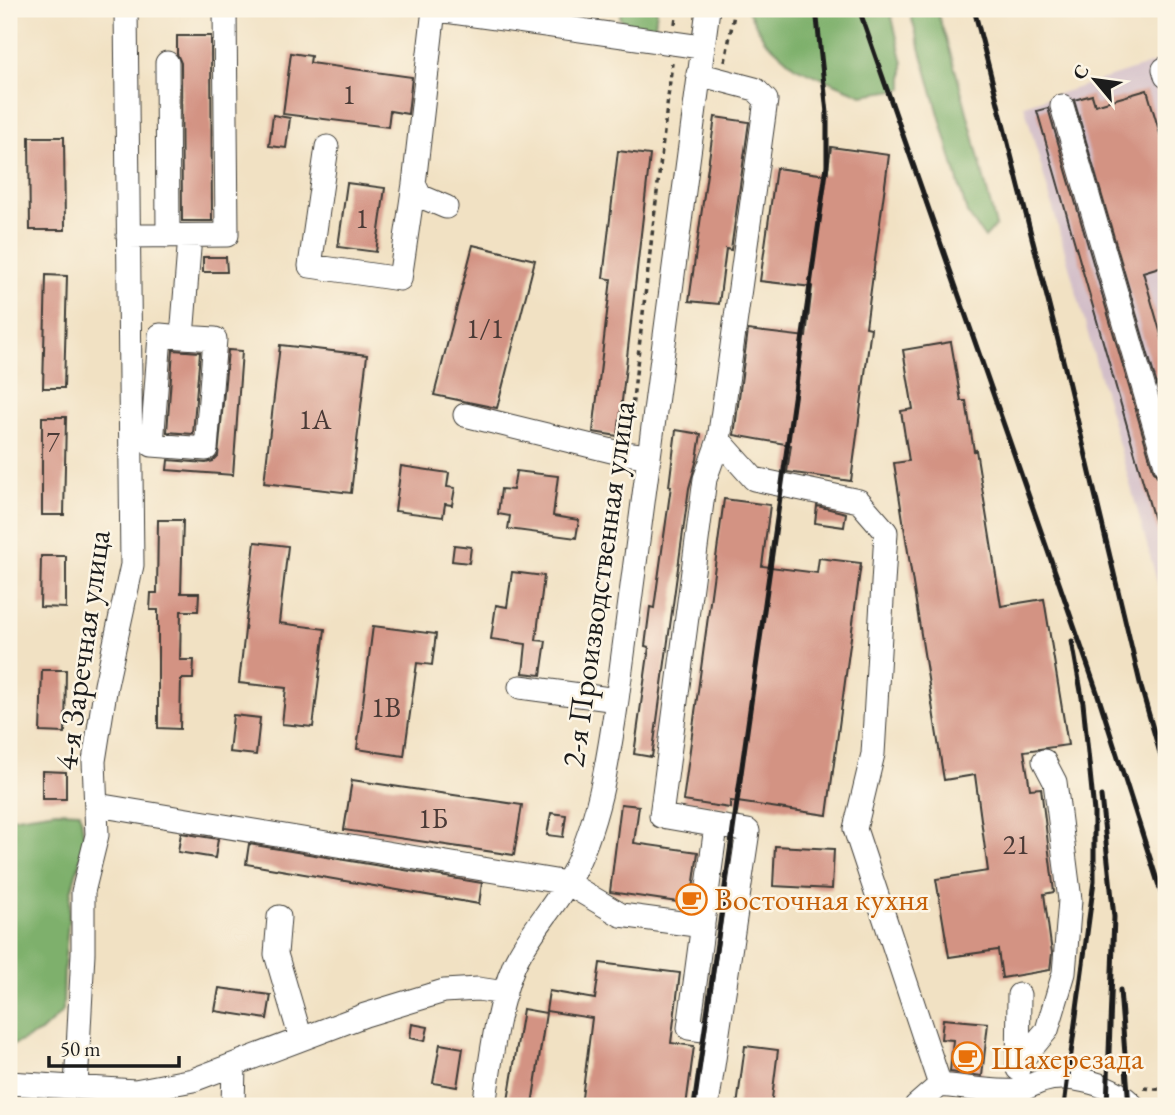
<svg xmlns="http://www.w3.org/2000/svg" width="1175" height="1115" font-family="'EB Garamond',serif">
<style>
.industrial{fill:#d2bdc8}
.forest{fill:#7eb06c;stroke:#4d6644;stroke-width:2}
.building{fill:#d39383}
.lines{fill:none;stroke-linecap:round;stroke-linejoin:round}
.minor-casing{stroke:#3c3a35;stroke-width:25}
.path{stroke:#3c3a35;stroke-width:3.5;stroke-dasharray:5 5;stroke-linecap:butt}
.minor{stroke:#fff;stroke-width:23}
.rail{stroke:#1c1c1c;stroke-width:5}
.labels{text-anchor:middle;stroke-width:5;stroke-linejoin:round;paint-order:stroke}
.number-label{font-size:28px;fill:#4a3a36}
.street-label{font-size:32px;fill:#1c1c1c;stroke:#fcf5e5}
.food-label{font-size:32px;fill:#c56008;stroke:#fcf5e5;text-anchor:start}
</style>
<rect width="100%" height="100%" fill="#fcf5e5"/>
<filter id="ink" filterUnits="userSpaceOnUse"><feTurbulence type="fractalNoise" baseFrequency=".0143" numOctaves="2"/><feDisplacementMap in="SourceGraphic" scale="14" xChannelSelector="R" yChannelSelector="G"/><feConvolveMatrix kernelMatrix="1 2 1 2 8 2 1 2 1" color-interpolation-filters="sRGB"/></filter>
<filter id="wash" filterUnits="userSpaceOnUse"><feTurbulence type="fractalNoise" baseFrequency=".00686" numOctaves="4" result="noise"/><feDisplacementMap in="SourceGraphic" scale="28" xChannelSelector="R" yChannelSelector="G"/><feGaussianBlur stdDeviation="1.57" result="paint"/><feColorMatrix in="noise" values="0 0 0 0 0 0 0 0 0 0 0 0 0 0 0 0 0 1.4 0 .05"/><feComposite in="paint" operator="in"/></filter>
<g filter="url(#wash)">
<rect width="100%" height="100%" fill="#f1e1c3"/>
<path class="industrial" d="M1166 59V613L1024 105Z"/>
<path class="forest" d="M621 9H657L655 25 645 32 630 28 620 18Z
M747 9H890L903 63V89L862 95 795 67 764 39Z
M909 9H936C961 80 977 153 996 226L985 238 967 213Z
M56 811 80 812 85 843 71 892 64 967 63 1011 41 1032 9 1047V818Z"/>
<g id="blocks">
<path class="building" d="M177 36H211L212 221H182L181 63 177 54Z
M291 53 311 56 310 63 412 77 408 114 390 111 388 127 283 114Z
M1147 90 1166 154V265L1143 272 1166 352V416L1074 100 1092 95 1095 105Z
M1048 108 1153 469 1157 476 1166 479 1162 480 1166 495V547L1162 548 1037 111Z
M273 115 290 118 286 148 269 146Z
M715 117 749 122 731 250 726 249 719 304 689 301Z
M29 137H64L65 230H30Z
M831 147 889 155 866 327 871 328 851 481 787 472 791 445 734 435 748 330 806 337 812 287 760 281 776 168 827 175Z
M618 151 650 155 618 436 593 432 611 279 603 278Z
M347 183 385 188 376 252 338 247Z
M473 245 535 260 497 408 434 395Z
M203 257H226L227 272H203Z
M46 275 67 276 64 388H43Z
M951 342 961 401H966L974 451 976 450 1001 606 1044 599 1068 745 1024 751 1030 789 1041 788 1054 892 1044 894 1052 953 1050 970 1002 978 998 950 949 957 936 879 988 871 975 775 944 780 894 463 909 461 901 411 913 409 903 350Z
M280 345 367 355 351 493 264 483Z
M173 350 200 352 193 434 167 432Z
M228 350 242 351 233 475 167 470 168 460 206 463 213 461 218 456Z
M42 417H66L64 515H42Z
M676 430 701 434 697 459 689 488 652 757 634 754 649 647 645 646 650 607 654 608 671 486H669Z
M401 466 449 473 447 487 455 488 452 505 445 504 443 517 395 511Z
M516 471 558 476 553 516 579 520 576 538 508 529 510 516 498 514 501 489 513 490Z
M724 499 770 505 762 566 817 573 819 558 861 563 827 815 730 801V808L683 801Z
M817 506 846 513 844 527 815 523Z
M158 520H183L181 593H199L198 611H181L180 660H194L193 679H181L180 729 158 728V610H150L151 593H157Z
M255 542 288 546 279 623 325 629 313 727 282 724 286 688 239 683Z
M454 545 471 547 469 563 452 561Z
M41 556H66V608L40 607Z
M512 572 544 576 536 640 546 641 541 675 523 673 526 644 491 639 496 605 507 607Z
M373 626 436 634 432 665 417 663 404 756 357 749Z
M42 670H66L65 733 40 732Z
M233 715 260 718 256 755 229 752Z
M42 771 66 772V799H42Z
M352 780 522 805 514 855 344 830Z
M621 804 639 806 634 843 698 852 691 904 610 892Z
M551 813 566 815 563 837 547 835Z
M181 833 218 839 215 858 178 852Z
M249 844 482 883 479 904 246 864Z
M775 846 834 849 832 889 773 886Z
M600 963 680 973 671 1043 694 1046 686 1106H581L592 1018 546 1011 549 991 595 999Z
M219 988 271 995 267 1019 215 1011Z
M523 1009 546 1013 532 1105 508 1101Z
M943 1019 988 1023 982 1076 950 1072 953 1040 941 1039Z
M412 1024 428 1027 425 1041 410 1038Z
M440 1044 463 1048 457 1087 433 1083Z
M745 1046 778 1050 771 1106H737Z"/>
</g>
</g>
<g filter="url(#ink)">
<use href="#blocks" fill-opacity="0" stroke="#3c3a35" stroke-width="2"/>
<g class="lines">
<defs>
<path id="minor" d="M431 9 701 47
M434 9 414 184 420 196 446 207
M167 63 168 236
M1166 68 1164 69 1166 76
M698 74 755 89 766 100 719 440 754 479 859 501 886 532 873 754 855 829 940 1085
M1062 106 1166 465
M327 147 310 266 400 279 414 184
M128 236 227 235 225 9
M182 337 160 335 152 445 206 449 215 339 182 337 190 236
M465 415 616 452 648 456
M520 687 617 700
M97 805 567 883 621 915 703 926
M716 826 689 1028 718 1032
M279 917 276 954 301 1039
M1018 1064 1047 1030 1064 973 1070 900 1055 782 1044 761
M1018 1069 1019 995
M9 1083 135 1091 193 1080 365 1015 444 991 478 989 505 993
M76 1087 83 953V892L97 835 94 761 106 685 132 565 126 9
M233 1106 234 1065
M484 1106C491 1060 496 1009 514 965 528 934 553 909 569 880 599 825 608 761 617 700L708 9
M707 1106 748 831 661 816 705 479 719 440
M916 1106 940 1085C964 1087 992 1093 1016 1091 1025 1090 1034 1083 1042 1081 1069 1072 1115 1085 1133 1106"/>
</defs>
<use href="#minor" class="minor-casing"/>
<path class="path" d="M675 24 677 9
M725 62 735 9
M629 434 672 63
M1144 1088 1166 1090
M1162 1106 1166 1101"/>
<use href="#minor" class="minor"/>
<path class="rail" d="M859 9 1097 692 1166 908
M974 9 1065 368 1141 687 1166 774
M1101 796 1114 917 1107 1106
M1120 990 1129 1106
M694 1106 827 165V113L816 9
M1064 1106 1094 881V812L1083 703 1072 641"/>
</g>
</g>
<defs>
<symbol id="cafe-ring" viewBox="-11 -11 22 22"><circle r="9.5" fill="#fcf5e5" stroke="#e8710a" stroke-width="1.5"/><path d="M-5.5-4.5H6V0H3Q3 3.5 0 3.5H-2.5Q-5.5 3.5-5.5 0ZM3-3.2v2h1.7v-2ZM-6 4.5H4V6H-6Z" fill="#e8710a"/></symbol>
</defs>
<g fill-rule="evenodd">
<use href="#cafe-ring" x="674" y="882" width="35" height="35"/>
<use href="#cafe-ring" x="950" y="1040" width="35" height="35"/>
</g>
<g class="labels">
<g class="number-label">
<text x="349" y="104">1</text>
<text x="362" y="228">1</text>
<text x="485" y="338">1/1</text>
<text x="315" y="429">1А</text>
<text x="53" y="451">7</text>
<text x="386" y="717">1В</text>
<text x="433" y="828">1Б</text>
<text x="1016" y="854">21</text>
</g>
<g class="street-label">
<text transform="translate(598 584) rotate(-82)" y="11">2-я Производственная улица</text>
<text transform="translate(82 650) rotate(-82)" y="11">4-я Заречная улица</text>
</g>
<g class="food-label">
<text x="714" y="910">Восточная кухня</text>
<text x="991" y="1069">Шахерезада</text>
</g>
</g>
<rect width="1175" height="1115" fill="none" stroke="#fcf5e5" stroke-width="35"/>
<g transform="translate(1095 80) rotate(299)" stroke="#fcf5e5" stroke-width="5" paint-order="stroke">
<path d="M0-5L12 26L0 18L-12 26Z" fill="#1c1c1c"/>
<text y="-10" font-size="19" font-weight="bold" text-anchor="middle" fill="#1c1c1c">С</text>
</g>
<path d="M49 1056v10h130v-10" fill="none" stroke="#1c1c1c" stroke-width="3.5"/>
<text x="60" y="1056" font-size="21" fill="#1c1c1c" stroke="#fcf5e5" stroke-width="5" paint-order="stroke">50 m</text>
</svg>
